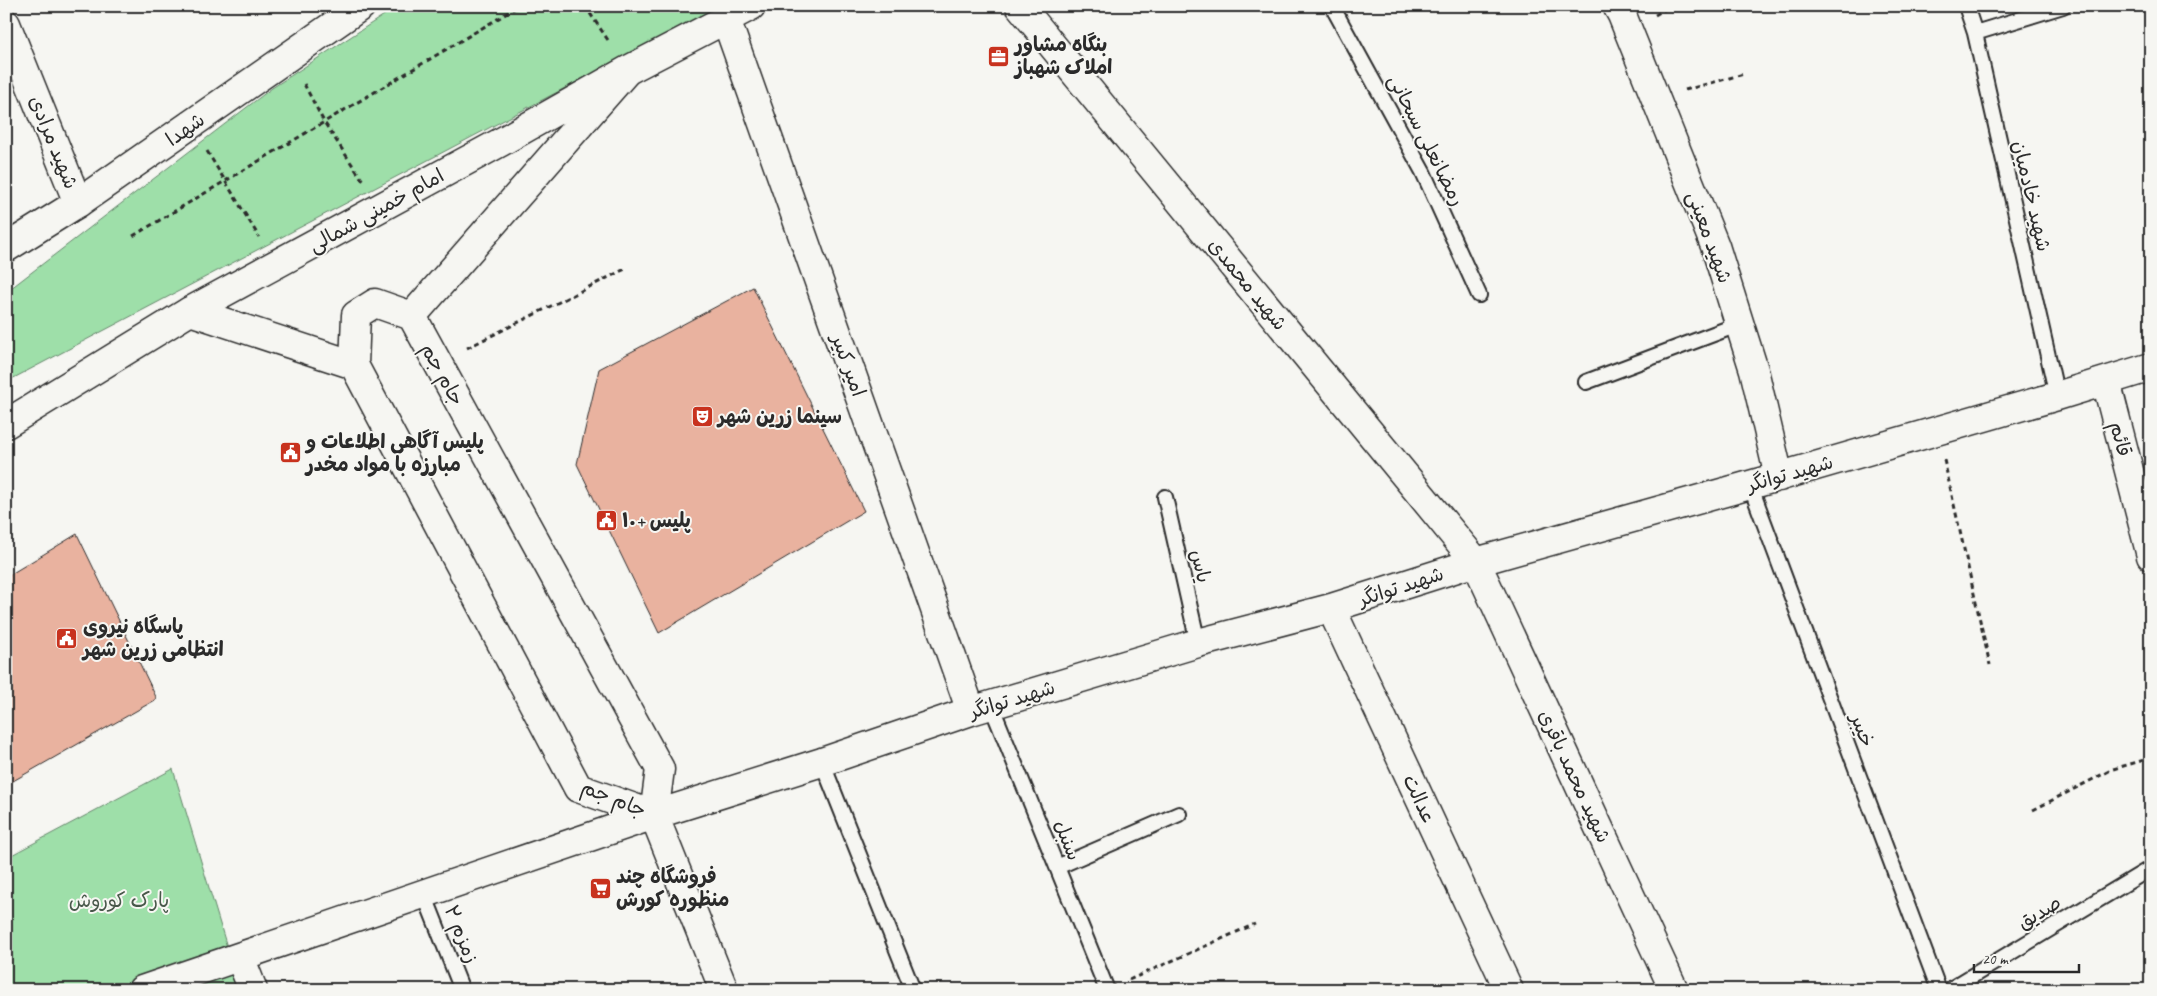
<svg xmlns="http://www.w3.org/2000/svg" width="2157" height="996" font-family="Caveat,'Playpen Sans Arabic',sans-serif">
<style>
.green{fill:#9edfa9;stroke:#64856a}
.building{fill:#e9b29f;stroke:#2b2b2b}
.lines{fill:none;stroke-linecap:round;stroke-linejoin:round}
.lane-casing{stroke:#2b2b2b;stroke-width:18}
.street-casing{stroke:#2b2b2b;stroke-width:31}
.secondary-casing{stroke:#2b2b2b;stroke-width:31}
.path{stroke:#2b2b2b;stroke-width:3;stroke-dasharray:5 4;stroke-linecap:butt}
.lane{stroke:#f6f6f2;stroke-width:14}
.street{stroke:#f6f6f2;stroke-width:28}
.secondary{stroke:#f6f6f2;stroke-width:28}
.labels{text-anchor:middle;stroke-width:4;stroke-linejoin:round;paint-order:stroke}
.poi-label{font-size:20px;font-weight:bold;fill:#2b2b2b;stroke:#f6f6f2;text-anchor:start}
.street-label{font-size:20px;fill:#2b2b2b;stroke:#f6f6f2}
.park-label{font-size:20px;fill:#48584a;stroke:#f6f6f2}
</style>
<rect width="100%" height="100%" fill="#f6f6f2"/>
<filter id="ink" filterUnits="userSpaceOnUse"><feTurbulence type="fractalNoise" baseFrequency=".02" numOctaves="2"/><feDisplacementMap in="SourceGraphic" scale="10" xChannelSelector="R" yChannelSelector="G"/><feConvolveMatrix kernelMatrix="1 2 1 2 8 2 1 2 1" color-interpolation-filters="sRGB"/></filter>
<g filter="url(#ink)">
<path class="green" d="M398 6H721L6 382V292L272 88Z
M173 769 240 990H6V858Z"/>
<path class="building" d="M753 287 864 511 659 633 577 464 599 369Z
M77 534 157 699 6 785V577Z"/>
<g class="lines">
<defs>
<path id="lane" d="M1332 6 1423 172 1479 295
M1966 6 1975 33 2057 396
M1975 33 2063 6
M1586 382 1740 324
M1750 485 1939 990
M1165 497 1198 643
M991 705 1107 990
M822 762 913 990
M1057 867 1179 814
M424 894 462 990
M1949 990 2151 868"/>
<path id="street" d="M1020 6 1476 562 1674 990
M1617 6 1622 15 1715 246 1754 370 1779 477
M726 19 971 711
M6 24 78 203
M190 311 354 365
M412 316 660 769 654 815 724 990
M412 316 625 73
M354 365 578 788 654 815
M354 365 356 315 375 303 412 316
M2106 381 2151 556
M1331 608 1509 990
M240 957 253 990
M142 990 654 815 822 762 971 711 1198 643 1331 608 1476 562 1750 485 2057 396 2151 367"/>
<path id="secondary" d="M6 248 78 203 361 6
M6 424 190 311 501 142 628 70 751 6"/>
</defs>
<use href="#lane" class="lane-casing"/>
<use href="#street" class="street-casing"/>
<use href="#secondary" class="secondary-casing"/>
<path class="path" d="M585 6 610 43
M1655 15 1671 6
M304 84 324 122 363 181
M1685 90 1744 74
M207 151 259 237
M133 236 519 6
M467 348 625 269
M1944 460 1990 665
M2033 810 2113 769 2151 758
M1129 980 1255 924"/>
<use href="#lane" class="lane"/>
<use href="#street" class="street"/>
<use href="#secondary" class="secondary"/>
</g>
</g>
<defs>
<symbol id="office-square" viewBox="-11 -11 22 22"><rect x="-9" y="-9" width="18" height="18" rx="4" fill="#c8321e" stroke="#f6f6f2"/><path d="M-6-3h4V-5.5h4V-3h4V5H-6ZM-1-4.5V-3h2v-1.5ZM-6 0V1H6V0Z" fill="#fff"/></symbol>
<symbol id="theatre-square" viewBox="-11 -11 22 22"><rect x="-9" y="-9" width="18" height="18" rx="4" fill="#c8321e" stroke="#f6f6f2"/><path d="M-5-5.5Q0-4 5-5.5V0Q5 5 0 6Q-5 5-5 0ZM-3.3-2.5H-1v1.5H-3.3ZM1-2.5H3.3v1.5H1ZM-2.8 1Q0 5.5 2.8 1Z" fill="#fff"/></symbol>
<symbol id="civic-square" viewBox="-11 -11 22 22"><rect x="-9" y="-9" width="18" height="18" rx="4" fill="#c8321e" stroke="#f6f6f2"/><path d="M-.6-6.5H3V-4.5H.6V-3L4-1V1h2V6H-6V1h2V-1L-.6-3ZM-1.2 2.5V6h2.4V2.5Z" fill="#fff"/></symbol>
<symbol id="supermarket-square" viewBox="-11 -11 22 22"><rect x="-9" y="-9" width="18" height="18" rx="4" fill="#c8321e" stroke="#f6f6f2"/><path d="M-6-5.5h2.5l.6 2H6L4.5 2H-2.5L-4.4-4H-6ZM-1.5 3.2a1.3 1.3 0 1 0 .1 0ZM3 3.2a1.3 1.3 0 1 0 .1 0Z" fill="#fff"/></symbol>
</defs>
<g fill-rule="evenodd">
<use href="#office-square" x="986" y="44" width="25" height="25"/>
<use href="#theatre-square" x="690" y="404" width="25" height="25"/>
<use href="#civic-square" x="278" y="440" width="25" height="25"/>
<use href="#civic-square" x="594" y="508" width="25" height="25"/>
<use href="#civic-square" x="54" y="626" width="25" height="25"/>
<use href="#supermarket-square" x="588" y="876" width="25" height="25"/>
</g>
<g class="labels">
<g class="poi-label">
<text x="1015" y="51">بنگاه مشاور<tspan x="1015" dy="23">املاک شهباز</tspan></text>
<text x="718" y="423">سینما زرین شهر</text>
<text x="306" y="448">پلیس آگاهی اطلاعات و<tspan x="306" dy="23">مبارزه با مواد مخدر</tspan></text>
<text x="622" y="527">پلیس +۱۰</text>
<text x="83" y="633">پاسگاه نیروی<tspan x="83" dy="23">انتظامی زرین شهر</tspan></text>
<text x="616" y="883">فروشگاه چند<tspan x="616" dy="23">منظوره کورش</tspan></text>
</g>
<g class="street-label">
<text transform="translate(185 129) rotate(-35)" y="7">شهدا</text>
<text transform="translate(1427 140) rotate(63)" y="7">رمضانعلی سبحانی</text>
<text transform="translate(54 142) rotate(68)" y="7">شهید مرادی</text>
<text transform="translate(2032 196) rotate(77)" y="7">شهید خادمیان</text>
<text transform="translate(376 210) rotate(-29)" y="7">امام خمینی شمالی</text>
<text transform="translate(1710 237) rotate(70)" y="7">شهید معینی</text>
<text transform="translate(1248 284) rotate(51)" y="7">شهید محمدی</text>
<text transform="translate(849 365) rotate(70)" y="7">امیر کبیر</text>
<text transform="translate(443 374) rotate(61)" y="7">جام جم</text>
<text transform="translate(2121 439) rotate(76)" y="7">قائم</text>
<text transform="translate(1790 473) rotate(-16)" y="7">شهید توانگر</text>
<text transform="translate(1201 566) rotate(77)" y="7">یاس</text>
<text transform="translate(1401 586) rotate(-18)" y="7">شهید توانگر</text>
<text transform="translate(1012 699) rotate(-17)" y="7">شهید توانگر</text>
<text transform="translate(1863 730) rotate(70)" y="7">خیبر</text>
<text transform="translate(1575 776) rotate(65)" y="7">شهید محمد باقری</text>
<text transform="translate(614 798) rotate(22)" y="7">جام جم</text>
<text transform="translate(1420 799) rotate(65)" y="7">عدالت</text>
<text transform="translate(1068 840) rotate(68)" y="7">سنبل</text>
<text transform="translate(2039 912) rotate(-31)" y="7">صدیق</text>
<text transform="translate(462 934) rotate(68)" y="7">زمزم ۲</text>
</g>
<g class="park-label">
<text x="119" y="907">پارک کوروش</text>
</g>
</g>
<rect width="2157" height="996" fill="none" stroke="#f6f6f2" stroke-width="25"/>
<rect x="12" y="12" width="2132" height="971" fill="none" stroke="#2b2b2b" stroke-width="2" filter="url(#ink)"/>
<path d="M1974 964v8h105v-8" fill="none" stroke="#2b2b2b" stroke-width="2.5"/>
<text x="1982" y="964" font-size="15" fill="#2b2b2b" stroke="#f6f6f2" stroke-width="4" paint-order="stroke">20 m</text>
</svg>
